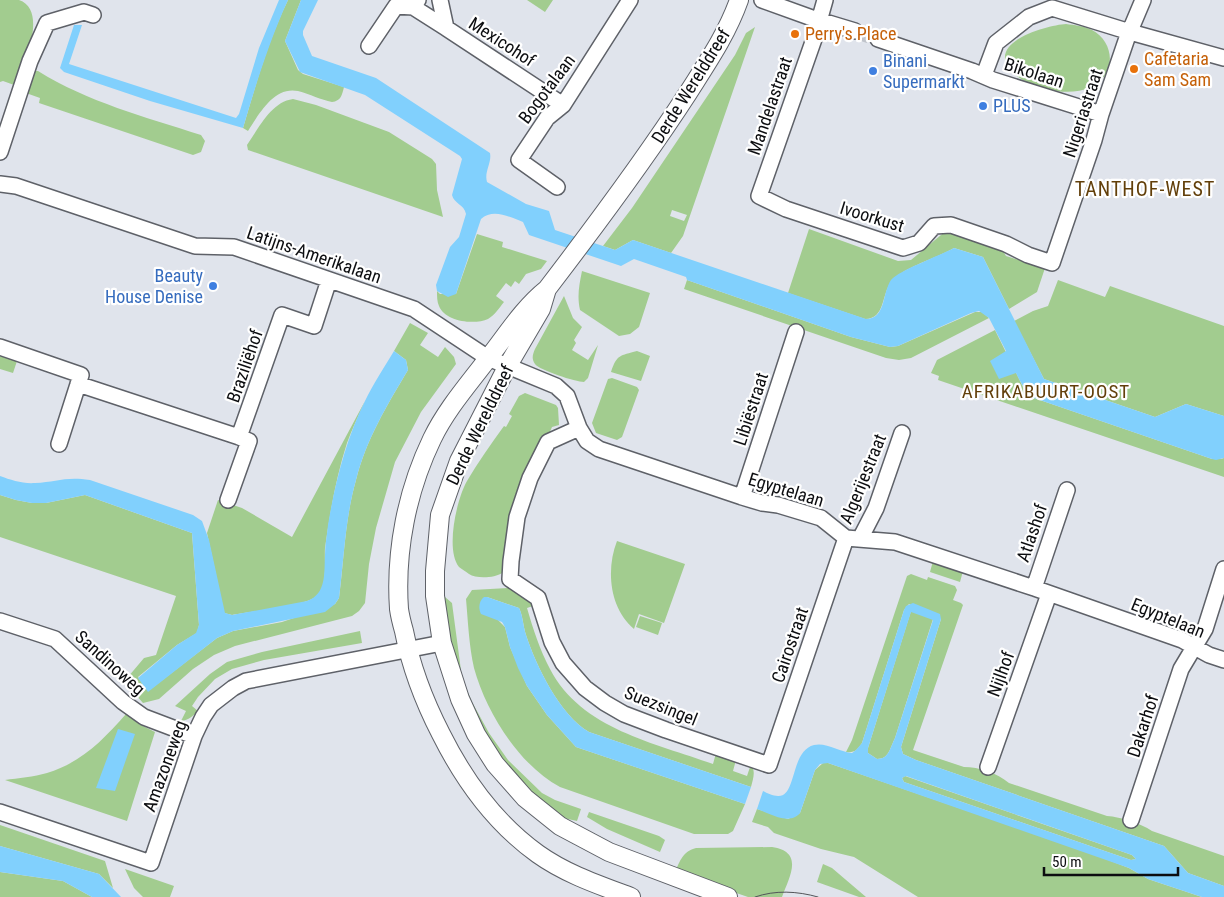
<svg xmlns="http://www.w3.org/2000/svg" width="1224" height="897" font-family="'Roboto Condensed',sans-serif">
<style>
.green{fill:#a2cc8f;fill-rule:evenodd}
.water{fill:#81d0fd;fill-rule:evenodd}
.lines{fill:none;stroke-linecap:round;stroke-linejoin:round}
.minor-tunnel{stroke:#c0c4cb;stroke-width:15;stroke-dasharray:15 8;stroke-linecap:butt}
.minor-casing{stroke:#5e6168;stroke-width:18}
.tertiary-casing{stroke:#5e6168;stroke-width:20}
.minor{stroke:#fff;stroke-width:15}
.tertiary{stroke:#fff;stroke-width:18}
.tram{stroke:#535559;stroke-width:1}
.food-dot{fill:#e8710a;stroke:#fff;stroke-width:2}
.shop-dot{fill:#3f7fe0;stroke:#fff;stroke-width:2}
.labels{text-anchor:middle;stroke-width:4.5;stroke-linejoin:round;paint-order:stroke}
.food-label{font-size:18px;fill:#c56008;stroke:#fff;text-anchor:start}
.street-label{font-size:18px;fill:#0c0d10;stroke:#fff}
.shop-label{font-size:18px;fill:#366cbe;stroke:#fff;text-anchor:start}
.neighbourhood-label{font-size:19px;letter-spacing:1px;fill:#623f0a;stroke:#fff}
.quarter-label{font-size:20px;letter-spacing:1px;fill:#623f0a;stroke:#fff}
</style>
<rect width="100%" height="100%" fill="#e0e4ec"/>
<path class="green" d="M0 0C6 0 14 0 19 0 49 10 23 67 17 86L3 81 0 82Z
M288 0H301L285 41 298 70 303 74 344 87C342 95 341 101 332 102 321 100 310 94 298 91 274 86 259 114 248 131L243 128C256 84 268 41 288 0Z
M527 0H553L545 12Z
M1066 24C1074 25 1084 26 1092 30 1115 42 1117 75 1091 87 1074 95 1052 92 1036 86 1026 82 1013 76 1008 67 991 40 1049 25 1066 24Z
M755 27 683 236 671 253 633 240 615 250 603 246 632 208 735 55 746 33ZM672 210 687 215 684 221 670 216Z
M34 71H38C88 102 145 117 201 135L205 141 201 152 193 155 39 103 40 98 26 93Z
M293 99 316 105 389 132 432 159 436 164 437 190 443 217 248 150 247 145C259 128 271 102 293 99Z
M809 229 898 261 911 260 947 230 1000 246 1006 256 1045 268 1037 292 1009 309 983 257 954 248C937 258 904 267 892 281 881 293 886 319 865 319L788 293Z
M477 234 503 242 502 247 547 261 541 269 526 274 519 284 515 281 511 287 506 283 496 296 504 302C499 308 495 315 488 319 475 325 445 322 439 306 437 302 437 296 437 291L440 294H456Z
M582 271 650 293 639 327 630 334 619 336 580 310C577 296 579 286 582 271Z
M687 280 851 337 890 347 898 346 975 312H982L989 318 911 358 899 360 886 358 684 289Z
M1058 280 1105 297 1110 286 1224 326V416L1186 404 1155 417 1044 379 1014 321 1033 311 1048 306Z
M564 296 573 318 582 327 574 340 576 343 572 350 588 360 598 345 588 378 584 382C576 382 539 370 535 364 531 358 533 354 535 349Z
M410 323 428 333 420 345 438 357 445 347 454 357 456 364 421 412 395 462 376 528 369 564 365 603 359 611 352 616 235 646 214 655 193 669 159 699 143 703 128 686V677L144 658 156 655 176 596 0 537V495L16 500 32 503H46L85 495 192 533 199 625 197 633 177 645 138 677 148 691 217 638 233 631 282 622 335 604 339 598C344 559 345 518 356 480 366 440 387 405 408 370L406 360 394 351Z
M995 330 1023 387 1028 393 1034 398 1212 459H1221L1224 458V477L938 380 939 376 931 373 937 360Z
M637 351 650 356 641 381 611 372C617 354 620 356 637 351Z
M0 356 17 361 13 373 0 369Z
M612 378 637 387 639 390 622 437 617 440 596 433 592 423 608 379Z
M525 393 556 405 558 408 559 425 552 427 549 434 502 573C495 578 476 579 469 574 466 572 462 569 459 567 445 550 457 498 467 481 478 462 491 444 504 426L506 427 512 416 509 414 519 396Z
M365 401C359 415 352 429 347 443 336 477 330 513 325 548 324 562 329 589 314 598 302 606 249 612 232 615L224 613 207 533 218 500 242 508 292 537Z
M617 541 685 564 664 623 639 614 634 629C609 608 606 569 617 541Z
M933 561 963 571 960 582 930 572Z
M911 574 927 580 928 577 955 586 957 590 953 600 961 603 963 605 913 750 964 767C979 767 997 773 1009 783L1107 816C1121 817 1140 823 1152 831L1224 856V886L1188 873 1164 846 916 760 903 754 901 747 941 619 909 604 904 610 862 743C857 750 855 753 846 752L852 740 907 576Z
M515 587 536 605 527 608C533 629 540 650 550 669 581 729 655 743 713 764L716 753 736 760 733 771 747 776 751 764C756 772 753 779 751 787L589 732C560 715 536 666 526 635 523 626 523 616 519 608L487 597 498 620 505 627 510 647 527 686 547 715 576 747 745 804 733 831 728 834H694L560 787C519 765 486 712 474 668 469 646 468 621 466 599L472 590 508 588 512 590Z
M445 597 452 603 462 678 472 702 489 733 508 760 542 793 555 800 581 809 577 821 559 817 532 795 497 755 461 690 440 599Z
M911 611 933 619 895 738C890 748 889 759 877 759L868 753V748Z
M640 616 662 623 658 635 636 627Z
M360 631 362 643 264 660 232 669 215 679 198 697 192 706 198 711C193 716 189 720 181 721L186 711 175 706 210 674 227 662 262 652Z
M126 714 139 724 155 732 127 821 5 780C18 778 34 777 47 773 82 762 102 741 126 714Z
M823 763H828L1090 853 1129 868 1148 879 1202 897H918L854 857 821 849 774 833 768 827 752 822 757 809 788 819 800 813 815 770Z
M905 776 1132 855 1136 859 1131 860 904 782 902 778Z
M589 812 659 836 665 840 660 852 607 829 587 817Z
M0 825 105 861 113 888 99 874 0 846Z
M772 847C805 852 789 877 782 897H748L675 872C680 861 683 851 696 848Z
M823 864 832 868 866 897H859L817 882Z
M125 869 174 886 170 897H143L134 888Z
M0 872 63 881 92 897H0Z"/>
<path class="water" d="M279 0H288C269 42 256 84 243 128L150 101 64 72 60 68 74 25H82L69 64 236 118 239 114 259 48Z
M301 0H318L303 31V35L312 56 376 78 490 153C492 163 484 172 487 182L526 204 549 211 555 230 615 250 633 240 866 319C886 319 882 293 891 280 898 271 941 255 954 248L983 257 1044 379 1155 417 1186 404 1224 416V458L1216 460 1212 459 1034 398C1025 391 1021 383 1016 373L999 379 990 361 1006 351 989 318 979 311 971 313 898 346 890 347 851 337 687 280 686 277 634 259 621 266 529 235 523 222C510 217 493 208 481 219L456 294 448 297 437 291 436 285 450 247 459 237 466 214C464 204 454 204 452 195L462 159 460 156 365 95 300 72 285 41Z
M394 351 406 360 408 370C387 405 366 440 356 480 345 519 344 559 339 598L335 604 325 612 233 631 217 638 148 692 138 678 177 645 196 633 199 625 192 533 85 495 46 503H32L16 500 0 495V476C11 480 23 484 35 483 56 482 66 476 90 480L193 515 202 521 209 540 225 613 232 615 307 601C327 594 324 572 325 555 325 545 327 535 328 525 335 483 346 439 365 401 373 384 384 368 394 351Z
M484 597H487L519 608C523 616 523 626 526 635 536 666 560 715 589 732L751 787 745 804 576 747 547 715 527 686 518 668 510 647 505 627 502 622 481 614C478 608 479 601 484 597Z
M913 603 940 614 941 619 901 747 903 754 916 760 1164 846 1188 873 1224 886V897H1202L1148 879 1129 868 828 763 820 764 815 770 800 813C790 826 769 813 757 809L763 791C767 793 773 796 778 796 797 797 790 751 814 745 826 742 840 752 852 753L856 750 862 743 904 610 906 606ZM911 612 933 620 895 738C890 748 889 759 877 759L868 753V748ZM906 776 1132 855 1136 859 1131 860 904 782 902 778Z
M118 729 135 734 115 791 96 788Z
M0 846 99 874 121 897H92L63 881 0 872Z"/>
<g class="lines">
<path class="minor-tunnel" d="M855 31 878 39"/>
<defs>
<path id="minor" d="M440 0 446 28 563 105
M762 0 812 18 855 31
M825 0 814 39 759 196 786 209 903 248 919 243 934 226 951 225 1006 244 1028 255 1052 263 1094 140 1101 114 1127 38 1143 0
M413 7 446 28
M878 39 972 71 993 80 1101 114
M369 46 396 6 413 7 418 0
M984 75 996 43 1029 17 1052 8 1130 32 1224 58
M0 152 30 61 47 23 84 12 93 15
M0 184 16 186 195 246 234 247 414 309 488 358 556 386 567 396 579 428 587 441 599 449 742 497 762 503 778 505 821 518 846 538 895 542 1034 588 1182 640 1209 655 1224 660
M557 187 519 160 547 118 563 105 630 0
M0 347 81 375 59 444
M78 384 239 437
M579 428 548 442 530 478 517 517 511 561 510 579 538 598 552 642 563 663 585 688 605 703 624 714 666 730 769 765 846 538
M742 497 796 332
M228 500 249 441 239 437 282 315 314 326 329 280
M860 539 876 508 902 433
M1034 588 1067 490
M0 621 55 639 123 702 144 717 194 736
M988 767 1049 594
M0 812 151 863 194 736 203 717 211 705 233 688 246 681 442 643
M1131 820 1181 669 1205 629 1224 569"/>
<path id="tertiary" d="M547 289 541 309 507 367 459 461 440 515 435 571V596L442 643 460 699 476 734 495 764 525 798 560 826 609 852 728 897
M631 897C599 885 566 874 538 854 496 824 464 780 441 734 424 701 411 667 404 631 402 624 400 616 399 609 395 551 407 491 432 439 446 410 467 386 486 361 506 336 522 309 547 289 596 225 644 161 688 93 707 63 727 34 739 0"/>
</defs>
<use href="#minor" class="minor-casing"/>
<use href="#tertiary" class="tertiary-casing"/>
<use href="#minor" class="minor"/>
<use href="#tertiary" class="tertiary"/>
<path class="tram" d="M755 897C775 890 797 891 818 897"/>
</g>
<g class="food-dot">
<circle cx="795" cy="34" r="5"/>
<circle cx="1134" cy="69" r="5"/>
</g>
<g class="shop-dot">
<circle cx="873" cy="71" r="5"/>
<circle cx="983" cy="106" r="5"/>
<circle cx="213" cy="286" r="5"/>
</g>
<g class="labels">
<g class="food-label">
<text x="805" y="40">Perry's Place</text>
<text x="1144" y="65">Cafetaria<tspan x="1144" dy="21">Sam Sam</tspan></text>
</g>
<g class="street-label">
<text transform="translate(502 42) rotate(33)" y="6">Mexicohof</text>
<text transform="translate(1034 73) rotate(18)" y="6">Bikolaan</text>
<text transform="translate(691 86) rotate(-58)" y="6">Derde Werelddreef</text>
<text transform="translate(547 89) rotate(-53)" y="6">Bogotalaan</text>
<text transform="translate(770 106) rotate(-71)" y="6">Mandelastraat</text>
<text transform="translate(1083 113) rotate(-72)" y="6">Nigeriastraat</text>
<text transform="translate(872 217) rotate(17)" y="6">Ivoorkust</text>
<text transform="translate(314 255) rotate(19)" y="6">Latijns-Amerikalaan</text>
<text transform="translate(245 366) rotate(-71)" y="6">Braziliëhof</text>
<text transform="translate(751 409) rotate(-72)" y="6">Libiëstraat</text>
<text transform="translate(480 425) rotate(-64)" y="6">Derde Werelddreef</text>
<text transform="translate(863 479) rotate(-68)" y="6">Algerijestraat</text>
<text transform="translate(786 490) rotate(17)" y="6">Egyptelaan</text>
<text transform="translate(1032 533) rotate(-71)" y="6">Atlashof</text>
<text transform="translate(1168 618) rotate(22)" y="6">Egyptelaan</text>
<text transform="translate(790 645) rotate(-71)" y="6">Cairostraat</text>
<text transform="translate(110 663) rotate(42)" y="6">Sandinoweg</text>
<text transform="translate(1001 674) rotate(-70)" y="6">Nijlhof</text>
<text transform="translate(661 706) rotate(22)" y="6">Suezsingel</text>
<text transform="translate(1143 726) rotate(-72)" y="6">Dakarhof</text>
<text transform="translate(165 766) rotate(-70)" y="6">Amazoneweg</text>
</g>
<g class="shop-label">
<text x="883" y="67">Binani<tspan x="883" dy="21">Supermarkt</tspan></text>
<text x="993" y="112">PLUS</text>
<text x="203" y="282" text-anchor="end">Beauty<tspan x="203" dy="21">House Denise</tspan></text>
</g>
<g class="neighbourhood-label">
<text x="1046" y="398">AFRIKABUURT-OOST</text>
</g>
<g class="quarter-label">
<text x="1145" y="196">TANTHOF-WEST</text>
</g>
</g>
<path d="M1044 867v8h134v-8" fill="none" stroke="#0c0d10" stroke-width="2.5"/>
<text x="1052" y="867" font-size="15" fill="#0c0d10" stroke="#ffffff" stroke-width="4" paint-order="stroke">50 m</text>
</svg>
